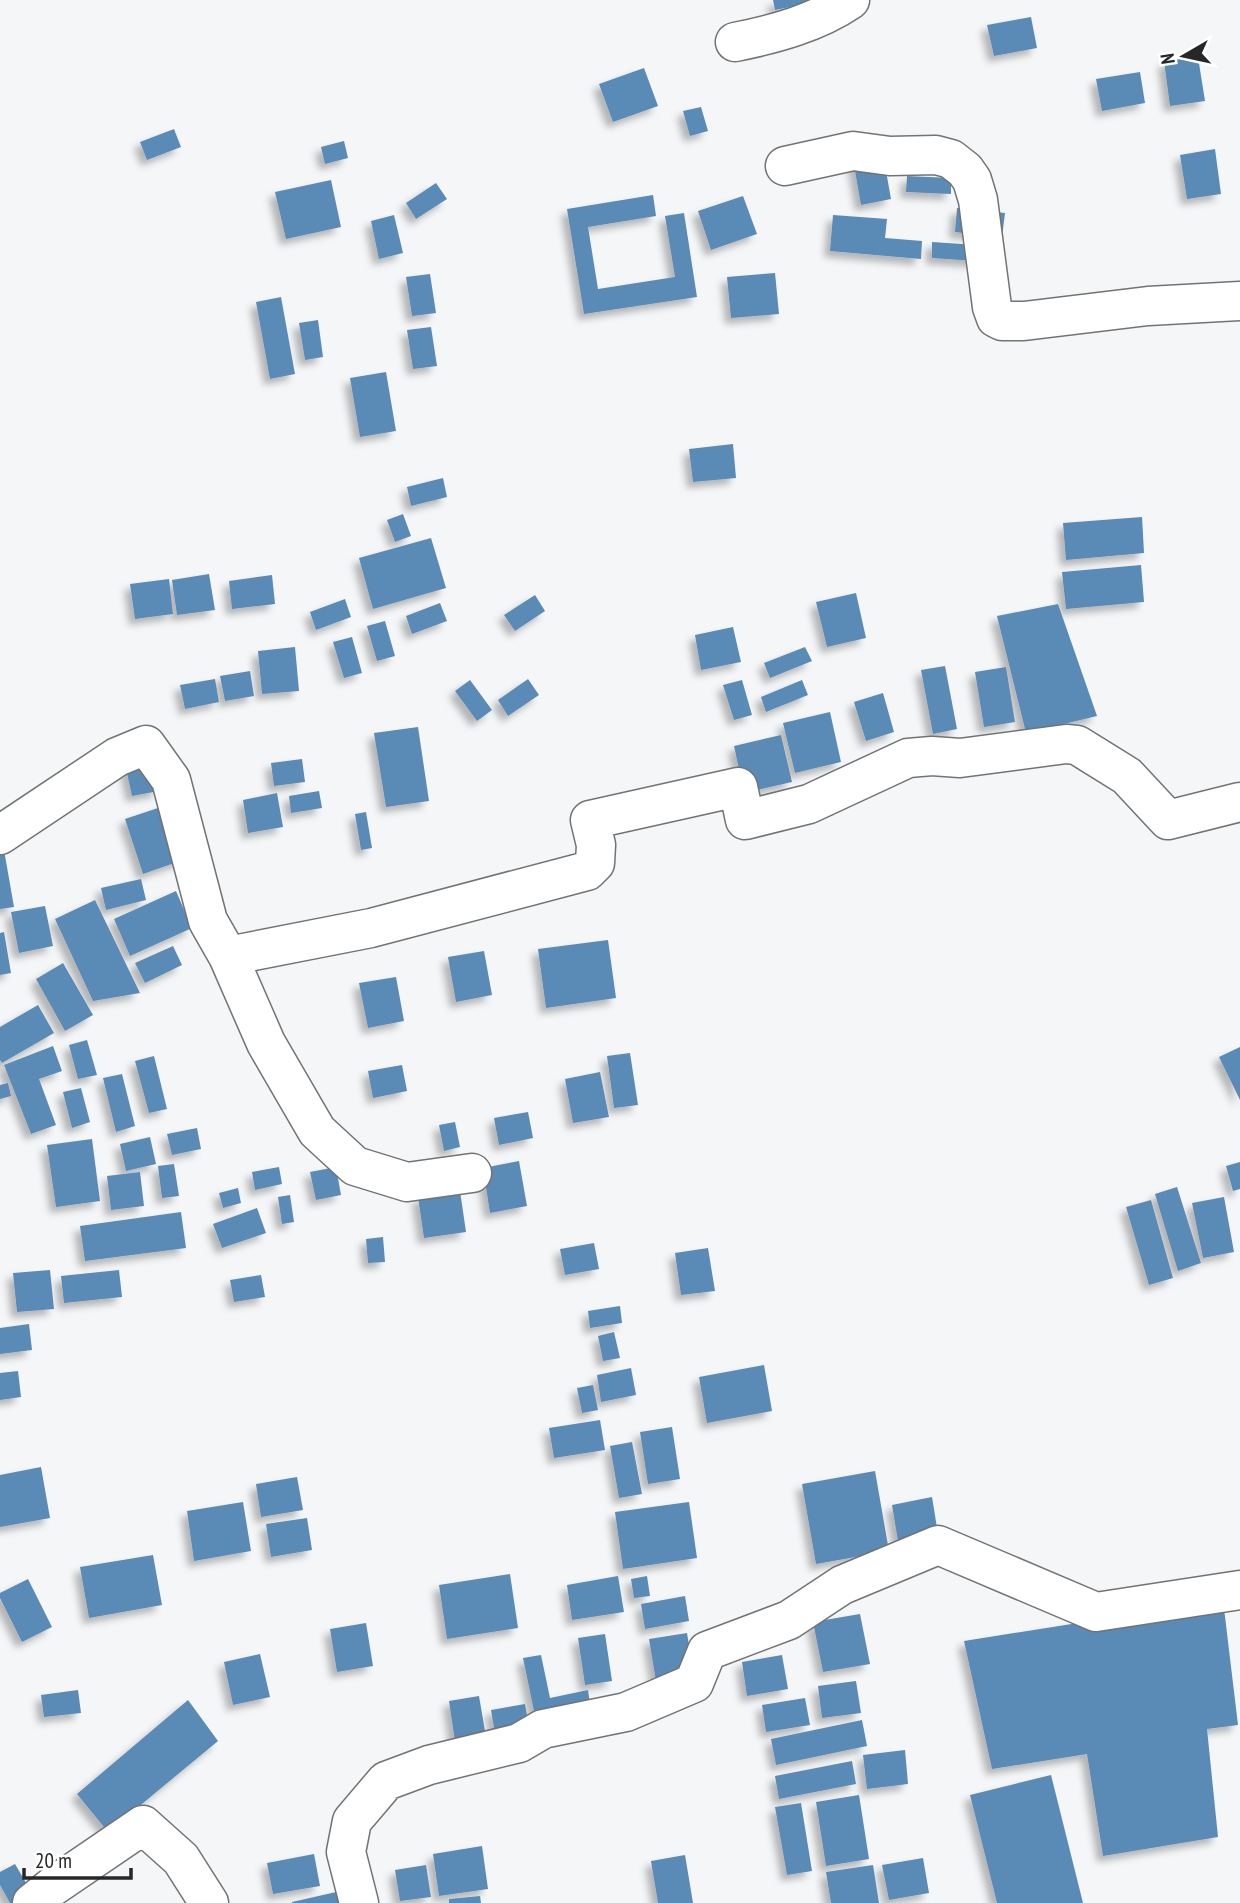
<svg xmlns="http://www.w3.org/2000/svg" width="1240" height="1903" font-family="'PT Sans Narrow',sans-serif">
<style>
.building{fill:#5a8ab6;filter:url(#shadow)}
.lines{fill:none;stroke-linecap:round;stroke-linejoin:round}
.street-casing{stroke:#727374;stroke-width:41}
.street{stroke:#fff;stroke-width:38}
</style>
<defs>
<filter id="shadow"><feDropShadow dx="-6" dy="6" stdDeviation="3.5" flood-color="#0004"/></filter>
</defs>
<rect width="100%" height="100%" fill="#f5f6f7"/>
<path class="building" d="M773 0H820V1L775 10Z
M1031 17 1037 48 994 56 987 25Z
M1198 57 1205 101 1170 106 1164 61Z
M644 68 658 106 613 122 599 84Z
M1140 72 1145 103 1102 111 1096 79Z
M701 107 708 131 690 136 683 111Z
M174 129 181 147 147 160 140 142Z
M344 141 348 158 325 164 321 147Z
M881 143 891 199 861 205 851 148Z
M1215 149 1221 194 1187 199 1180 155Z
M907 176 951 178V194L906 192Z
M331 180 341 227 286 239 275 192Z
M436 183 447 199 416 219 406 203Z
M653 195 656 216 588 227 598 289 675 277 665 216 684 213 697 297 584 314 567 209Z
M743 196 757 234 711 250 698 211Z
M957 208 1005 213 1002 237 955 232Z
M394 215 403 253 379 259 371 221Z
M833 215 887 219 885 238 922 241 921 259 830 251Z
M932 242 977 245 976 261 932 258Z
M775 273 779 314 731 318 727 277Z
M430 274 436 313 412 316 406 277Z
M281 297 295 374 270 379 256 302Z
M318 320 323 357 305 360 299 323Z
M431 327 437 366 413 369 407 330Z
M386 372 396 431 360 437 350 378Z
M733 444 736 478 693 482 689 449Z
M443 478 447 497 411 506 407 487Z
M403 514 411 536 395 542 387 520Z
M1142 517 1144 553 1066 560 1063 523Z
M431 538 446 588 373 609 359 558Z
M1141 565 1144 602 1066 609 1062 572Z
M209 574 215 610 177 615 172 580Z
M272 575 275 604 232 609 229 581Z
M169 579 173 614 135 619 130 584Z
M856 593 866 638 827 647 816 602Z
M535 595 545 611 515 631 504 615Z
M345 599 351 617 316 630 310 612Z
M440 603 447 621 412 634 406 616Z
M1058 604 1097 716 1026 733 997 616Z
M385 621 395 656 377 661 367 626Z
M733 627 741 662 701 670 695 635Z
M352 637 362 673 344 678 333 642Z
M295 647 299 691 262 694 258 651Z
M805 647 812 661 770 678 764 663Z
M945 666 957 729 933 734 921 670Z
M1006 667 1015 722 984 727 975 672Z
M250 671 254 696 225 701 220 676Z
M215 679 219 702 185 709 180 685Z
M528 679 539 695 508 716 498 700Z
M470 680 492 710 477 721 455 691Z
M742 680 752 715 734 720 723 685Z
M802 680 808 695 766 712 761 697Z
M883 693 894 732 866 741 854 702Z
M830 712 841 762 795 773 783 723Z
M418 727 429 801 386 807 374 733Z
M781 735 792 782 744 793 734 746Z
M151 758 159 791 132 796 125 764Z
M302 759 305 782 274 786 271 763Z
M319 791 322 808 291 813 289 796Z
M277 793 283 827 248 833 243 800Z
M185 799 203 853 143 874 125 819Z
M366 812 372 848 361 850 355 814Z
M4 850 14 907 0 909V851Z
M141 879 146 900 106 910 101 888Z
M176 891 192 928 130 956 114 919Z
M95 900 140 993 93 1001 55 919Z
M45 906 53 946 19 953 11 912Z
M4 932 11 973 0 975V933Z
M608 940 616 998 546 1008 538 949Z
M173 946 182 965 145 983 135 963Z
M484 951 492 995 456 1002 448 957Z
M63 963 93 1015 65 1031 36 979Z
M396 977 404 1021 368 1028 359 983Z
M38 1005 54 1033 2 1063 0 1060V1027Z
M87 1040 97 1075 78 1079 69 1045Z
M53 1046 62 1071 39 1079 56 1125 31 1134 4 1065Z
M1240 1047V1100L1219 1057Z
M630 1053 638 1105 614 1108 607 1056Z
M154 1056 167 1109 149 1113 135 1061Z
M402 1065 407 1091 373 1098 368 1071Z
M600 1072 609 1117 573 1123 565 1079Z
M122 1074 135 1126 116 1132 103 1078Z
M8 1083 11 1096 0 1099V1085Z
M81 1088 90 1122 72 1128 63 1092Z
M528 1112 533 1138 499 1145 494 1118Z
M455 1122 460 1147 444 1151 439 1125Z
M197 1128 201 1149 172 1155 167 1134Z
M150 1137 156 1164 126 1171 120 1144Z
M92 1139 100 1201 56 1207 47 1145Z
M519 1161 527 1206 490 1213 483 1168Z
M1240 1162V1189L1233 1191 1226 1166Z
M174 1164 179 1196 162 1198 158 1166Z
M279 1167 282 1184 255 1190 252 1172Z
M336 1167 341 1195 316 1200 310 1172Z
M140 1172 144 1206 111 1210 107 1176Z
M1177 1187 1201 1263 1178 1271 1155 1194Z
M238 1188 241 1203 223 1208 219 1193Z
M460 1191 466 1232 424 1238 418 1197Z
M290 1195 294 1222 282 1224 278 1197Z
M1224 1197 1234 1252 1203 1258 1192 1203Z
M1151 1200 1173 1278 1149 1285 1126 1207Z
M257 1208 266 1233 222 1248 213 1224Z
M181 1212 186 1248 85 1261 80 1226Z
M383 1237 385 1262 368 1263 366 1239Z
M594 1243 599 1269 565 1275 560 1249Z
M708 1248 715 1291 681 1295 675 1253Z
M50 1270 54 1309 17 1312 13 1273Z
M119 1270 122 1297 64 1303 61 1276Z
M261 1275 265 1297 234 1302 230 1280Z
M620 1306 622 1323 590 1328 588 1311Z
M29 1324 32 1350 0 1354V1328Z
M614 1332 620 1358 603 1361 598 1336Z
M764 1365 772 1411 707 1423 699 1377Z
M631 1368 636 1395 601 1402 597 1375Z
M18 1371 21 1397 0 1400V1373Z
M593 1385 598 1410 582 1413 577 1388Z
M600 1420 605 1450 554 1458 549 1428Z
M672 1427 680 1479 648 1484 640 1432Z
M632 1442 642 1494 619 1498 610 1446Z
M41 1467 50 1518 0 1527V1475Z
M875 1471 889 1551 816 1564 802 1484Z
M297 1477 303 1510 261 1517 256 1484Z
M932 1497 938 1534 898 1541 892 1505Z
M243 1502 251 1551 194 1561 187 1511Z
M689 1502 697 1558 623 1569 615 1512Z
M307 1518 312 1550 271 1557 266 1524Z
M153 1555 162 1605 89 1618 80 1567Z
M510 1574 518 1628 447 1639 439 1585Z
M618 1576 624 1612 572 1620 567 1585Z
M647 1576 650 1596 634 1598 631 1579Z
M28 1579 52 1627 22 1642 0 1598V1593Z
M685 1596 689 1621 645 1629 641 1604Z
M1223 1600 1238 1725 1207 1729 1218 1837 1103 1856 1087 1754 992 1769 964 1641Z
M860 1614 870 1664 823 1672 813 1622Z
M366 1623 373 1666 337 1672 330 1629Z
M687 1633 694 1675 656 1681 649 1639Z
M605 1634 612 1681 585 1685 578 1638Z
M260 1654 270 1697 233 1705 224 1662Z
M541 1655 550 1698 588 1690 590 1704 535 1716 523 1658Z
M782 1655 788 1689 747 1696 742 1662Z
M856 1681 861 1713 822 1718 818 1686Z
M78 1690 81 1713 44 1717 41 1695Z
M479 1696 487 1743 456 1748 449 1701Z
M805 1698 810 1725 766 1732 762 1705Z
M188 1700 218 1741 108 1832 77 1794Z
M525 1704 530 1732 496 1739 491 1710Z
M862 1720 867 1746 776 1765 771 1739Z
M905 1750 908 1784 867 1789 863 1755Z
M852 1761 856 1784 779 1799 775 1776Z
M1051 1775 1083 1903H997L970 1795Z
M859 1795 869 1859 826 1866 816 1802Z
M801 1803 812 1871 787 1875 775 1807Z
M482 1846 488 1889 439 1896 433 1854Z
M314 1854 320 1886 273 1894 267 1863Z
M685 1855 693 1903H658L651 1861Z
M923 1858 929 1893 889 1900 882 1865Z
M15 1864 32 1893 16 1903H10L0 1885V1872Z
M426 1865 431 1897 400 1901 395 1870Z
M873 1865 879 1903H831L826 1872Z
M345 1890 348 1903H292V1902Z
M480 1896 481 1903H449V1899Z"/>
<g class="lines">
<defs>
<path id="street" d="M735 42C775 34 816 23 850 0
M785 166 853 151 890 156 936 155 951 159 965 170 972 180 978 200 992 307 996 318 1002 321H1024L1148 306 1240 301
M0 835 117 757 146 745 171 780 208 921 228 956 371 928 587 871 595 863 596 845 590 820 738 787 745 820 809 804 908 758 932 756 960 758 1066 744 1077 745 1127 776 1168 820 1240 802
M228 956 266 1043 317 1131 355 1166 407 1182 472 1173
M32 1903 52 1887 143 1825 181 1859 209 1903
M359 1903 346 1852 352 1821 386 1781 429 1765 519 1743 543 1729 626 1712 694 1683 707 1651 789 1620 842 1585 938 1545 1096 1612 1240 1590"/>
</defs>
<use href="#street" class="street-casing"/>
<use href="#street" class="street"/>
</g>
<g transform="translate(1184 56) rotate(261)" stroke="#ffffff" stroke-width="5" paint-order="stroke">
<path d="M0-5L12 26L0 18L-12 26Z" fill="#272728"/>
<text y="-10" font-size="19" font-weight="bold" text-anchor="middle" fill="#272728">N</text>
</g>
<path d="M24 1868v10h107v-10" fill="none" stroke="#272728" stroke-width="3.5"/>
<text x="35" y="1868" font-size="21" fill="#272728" stroke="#ffffff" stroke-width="5" paint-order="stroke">20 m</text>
</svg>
